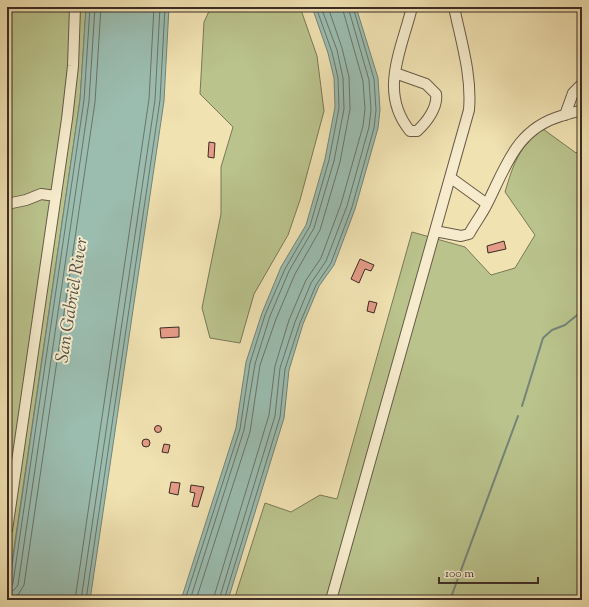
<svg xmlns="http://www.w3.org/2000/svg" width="589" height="607" font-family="'Sorts Mill Goudy',serif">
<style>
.green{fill:#bac38c;stroke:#7a7858}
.water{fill:#9bbdb0;stroke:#758378}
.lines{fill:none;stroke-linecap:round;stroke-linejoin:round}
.shore{stroke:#6b746a;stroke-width:1}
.stream{stroke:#758378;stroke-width:2}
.building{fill:#e49b87;stroke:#3b2c25}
.minor-casing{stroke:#685a48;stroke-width:12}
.minor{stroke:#f6eccd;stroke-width:10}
.labels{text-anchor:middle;stroke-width:4;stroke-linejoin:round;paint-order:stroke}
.water-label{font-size:18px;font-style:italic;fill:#535048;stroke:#f6eccd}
</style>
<rect width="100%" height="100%" fill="#f1e2b2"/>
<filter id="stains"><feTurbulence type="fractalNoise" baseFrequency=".005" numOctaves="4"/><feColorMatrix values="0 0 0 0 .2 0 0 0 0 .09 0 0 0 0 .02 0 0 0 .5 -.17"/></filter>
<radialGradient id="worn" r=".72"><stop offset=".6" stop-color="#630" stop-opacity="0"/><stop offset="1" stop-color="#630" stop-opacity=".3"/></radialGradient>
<path class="green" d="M7 7H86V10L80 100 7 596Z
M211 7H300L317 56 324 111 300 200 288 235 254 294 240 343 210 338 202 308 221 214V167L233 127 200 94 204 22Z
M543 129 576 153 582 147V600H234L265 503 291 512 320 495 337 499 412 232 465 247 491 275 515 268 535 235 505 192C513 165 519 146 543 129Z"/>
<path class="water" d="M86 7H169L164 101 90 600H7L80 100Z
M312 7H356L378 78 380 110 378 128 355 209 334 265 319 286 303 324 289 370 284 418 228 600H181L236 428 246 362 262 313 281 267 306 225 325 159 335 107 334 78 328 53Z"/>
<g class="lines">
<path class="shore" d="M7 587H11L13 583 84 100 90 7
M7 593 14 590 18 585 89 101 95 7
M7 599 18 595 24 585 95 102 101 7
M75 600 149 99 154 7
M81 600 155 100 160 7
M86 600 160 100 165 7
M185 600 240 429 250 363 265 315 285 269 310 226 329 160 339 108 338 78 332 52 316 7
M190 600 244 430 255 364 270 316 289 271 314 228 334 161 344 109 343 78 337 50 321 7
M196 600 250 432 260 365 276 319 295 274 320 230 340 162 350 109 349 77 342 48 328 7
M213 600 269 415 275 366 289 320 306 280 321 258 341 204 363 126 365 109 363 81 342 7
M219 600 275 416 280 368 295 322 311 283 326 261 347 206 369 127 371 110 369 80 348 7
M224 600 280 417 285 369 300 323 316 285 331 263 352 207 374 128 376 110 374 79 353 7"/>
<path class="stream" d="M522 406 543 338 552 330 565 325 582 311
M450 600 518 416"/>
</g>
<path class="building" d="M209 142 215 143 214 158 208 157Z
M504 241 506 249 488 253 487 246Z
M360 259 374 265 371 271 365 269 359 283 351 279Z
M369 301 377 303 374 313 367 311Z
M179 327V337L161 338 160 328Z
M154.5 429a3.5 3.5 0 1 1 7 0a3.5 3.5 0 1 1-7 0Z
M142 443a4 4 0 1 1 8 0a4 4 0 1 1-8 0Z
M164 444 170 445 168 453 162 452Z
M171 482 180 483 178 495 169 493Z
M191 485 204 487 198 507 192 506 195 493 190 492Z"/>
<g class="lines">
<defs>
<path id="minor" d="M395 73 426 84 436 94C438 107 427 122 417 131H410C378 92 402 49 412 7
M565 115 573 93 582 84
M451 178 487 204
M7 204 26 200 41 194 56 196
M435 231 461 236 469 234C475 223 483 213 488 202 507 164 517 129 561 116 568 114 575 111 582 111
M7 530 67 119 73 66 75 7
M331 600 469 110C472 75 461 41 454 7"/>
</defs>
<use href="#minor" class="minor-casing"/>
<use href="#minor" class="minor"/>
</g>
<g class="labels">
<g class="water-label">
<text transform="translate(71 300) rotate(-81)" y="6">San Gabriel River</text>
</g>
</g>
<rect width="589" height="607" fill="none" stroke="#f1e2b2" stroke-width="24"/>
<rect x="8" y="8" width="573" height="591" fill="none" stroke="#3b2c25" stroke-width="2"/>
<rect x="12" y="12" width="565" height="583" fill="none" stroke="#3b2c25"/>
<path d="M439 577v6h99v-6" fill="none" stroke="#3b2c25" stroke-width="2"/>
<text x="445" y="577" font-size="12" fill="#3b2c25" stroke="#f6eccd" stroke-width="3" paint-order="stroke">100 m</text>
<rect width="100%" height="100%" filter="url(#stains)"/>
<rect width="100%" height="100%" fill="url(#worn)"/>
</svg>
